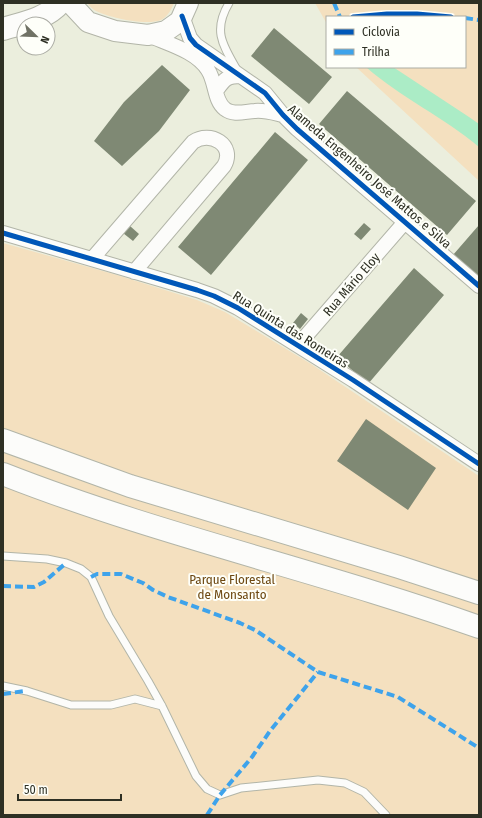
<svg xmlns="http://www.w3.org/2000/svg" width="482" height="818" font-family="'Fira Sans Condensed',sans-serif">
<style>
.green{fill:#f4e0bf}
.water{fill:#abecc6}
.building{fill:#7f8974}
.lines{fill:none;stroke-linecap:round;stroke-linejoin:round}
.lane-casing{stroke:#b2b5a8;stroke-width:9}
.street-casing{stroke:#b2b5a8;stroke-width:16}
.secondary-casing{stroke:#b2b5a8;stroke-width:22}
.highway-casing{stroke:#b2b5a8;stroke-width:24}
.lane{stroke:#fcfcfa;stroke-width:7}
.street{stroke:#fcfcfa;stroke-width:14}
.secondary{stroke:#fcfcfa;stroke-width:20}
.highway{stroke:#fcfcfa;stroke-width:22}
.quiet{stroke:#3ea3eb;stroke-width:4;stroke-dasharray:8 4;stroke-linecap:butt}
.cycleway-casing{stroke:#fefff9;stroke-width:8}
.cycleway{stroke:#0057b8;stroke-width:5}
.labels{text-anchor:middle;stroke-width:4;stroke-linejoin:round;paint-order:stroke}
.street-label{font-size:13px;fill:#2e3024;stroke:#fefff9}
.park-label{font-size:13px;fill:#6e4912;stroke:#fefff9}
</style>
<rect width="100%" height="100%" fill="#ebeedd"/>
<path class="green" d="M87 3H174C171 10 168 16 161 20 146 26 111 18 96 11 93 10 90 6 87 3Z
M315 3H479V181L356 67H465V17H327V24Z
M3 243 117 275 197 300 225 312 311 364 479 476V815H3Z"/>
<path class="water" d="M366 67H393L469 117 479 124V147C444 117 401 98 366 67Z"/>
<path class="building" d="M274 28 332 77 309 104 251 56Z
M162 65 190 90 159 131 122 166 94 141 124 102Z
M347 91 476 201 447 235 319 124Z
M275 132 308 160 211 275 178 247Z
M364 223 371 229 361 240 354 234Z
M479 225V277L453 255Z
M130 226 139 234 133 241 123 233Z
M414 268 444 295 368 384 337 357Z
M301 313 308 319 300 329 293 323Z
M366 419 436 468 408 510 337 461Z"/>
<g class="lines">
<defs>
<path id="lane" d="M229 3C213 30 222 44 236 68
M3 556 47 559 66 563 81 569 91 577 109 616 148 681 162 706 196 776 207 789 220 795 241 788 318 780 345 783 364 792 386 815
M3 686 27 691 71 705H111L135 699 162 706"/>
<path id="street" d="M182 16 190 38 196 45 265 93 283 115 297 129 479 286
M148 35C168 44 196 51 208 70 216 82 214 101 225 109 234 116 246 111 255 111 264 110 274 113 283 115
M216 91C224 80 226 76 240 76
M3 233 197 290 214 296 238 308 353 380 479 464
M92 259 193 142C210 130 236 145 224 166L134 272
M298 345 404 223"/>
<path id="secondary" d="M72 3 74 7 88 22 115 31 148 35 166 31 180 21 188 3"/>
<path id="highway" d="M3 29C23 23 46 19 60 3
M3 440 130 486 399 567 479 593
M3 474C158 535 322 571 479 627"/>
</defs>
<use href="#lane" class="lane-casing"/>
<use href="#street" class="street-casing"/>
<use href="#secondary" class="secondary-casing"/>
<use href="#highway" class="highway-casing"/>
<use href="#lane" class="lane"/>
<use href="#street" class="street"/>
<use href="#secondary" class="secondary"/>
<use href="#highway" class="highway"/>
<path class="quiet" d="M334 3 340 17
M465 18 479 20
M91 577 97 574H121L143 583 153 590 168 597 240 623 255 630 318 672 398 697 479 748
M3 586 34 587 44 582 66 563
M3 694 25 691
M207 815 220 795 252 757 270 731 318 672"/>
<defs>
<path id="cycleway" d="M182 16 190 38 196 45 265 93 283 115 297 129 479 286
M353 17 387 14H417L451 17
M3 233 197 290 214 296 238 308 353 380 479 464"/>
</defs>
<use href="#cycleway" class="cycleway-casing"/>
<use href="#cycleway" class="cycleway"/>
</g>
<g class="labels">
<g class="street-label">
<text transform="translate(370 176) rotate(41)" y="5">Alameda Engenheiro José Mattos e Silva</text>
<text transform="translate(351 284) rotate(-49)" y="5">Rua Mário Eloy</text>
<text transform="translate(291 329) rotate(32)" y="5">Rua Quinta das Romeiras</text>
</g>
<g class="park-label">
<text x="232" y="584">Parque Florestal<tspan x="232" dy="15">de Monsanto</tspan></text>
</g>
</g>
<rect width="482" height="818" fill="none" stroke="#2e3024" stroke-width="8"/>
<rect x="326" y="16" width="140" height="52" fill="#fefff9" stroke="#abaca4"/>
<rect x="334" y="29" width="20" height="6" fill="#0057b8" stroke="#abaca4"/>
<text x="362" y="36" font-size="12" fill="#2e3024">Ciclovia</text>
<rect x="334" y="49" width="20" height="6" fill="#3ea3eb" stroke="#abaca4"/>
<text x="362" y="56" font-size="12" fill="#2e3024">Trilha</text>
<g transform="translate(36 36) rotate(113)"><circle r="19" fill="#fefff9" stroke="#abaca4"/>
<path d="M0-3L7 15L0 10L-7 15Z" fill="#707265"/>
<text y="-6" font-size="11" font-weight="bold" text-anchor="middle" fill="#2e3024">N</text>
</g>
<path d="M18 794v6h103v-6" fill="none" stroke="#2e3024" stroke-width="2"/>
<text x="24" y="794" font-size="12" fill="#2e3024" stroke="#fefff9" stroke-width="3" paint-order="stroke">50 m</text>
</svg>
